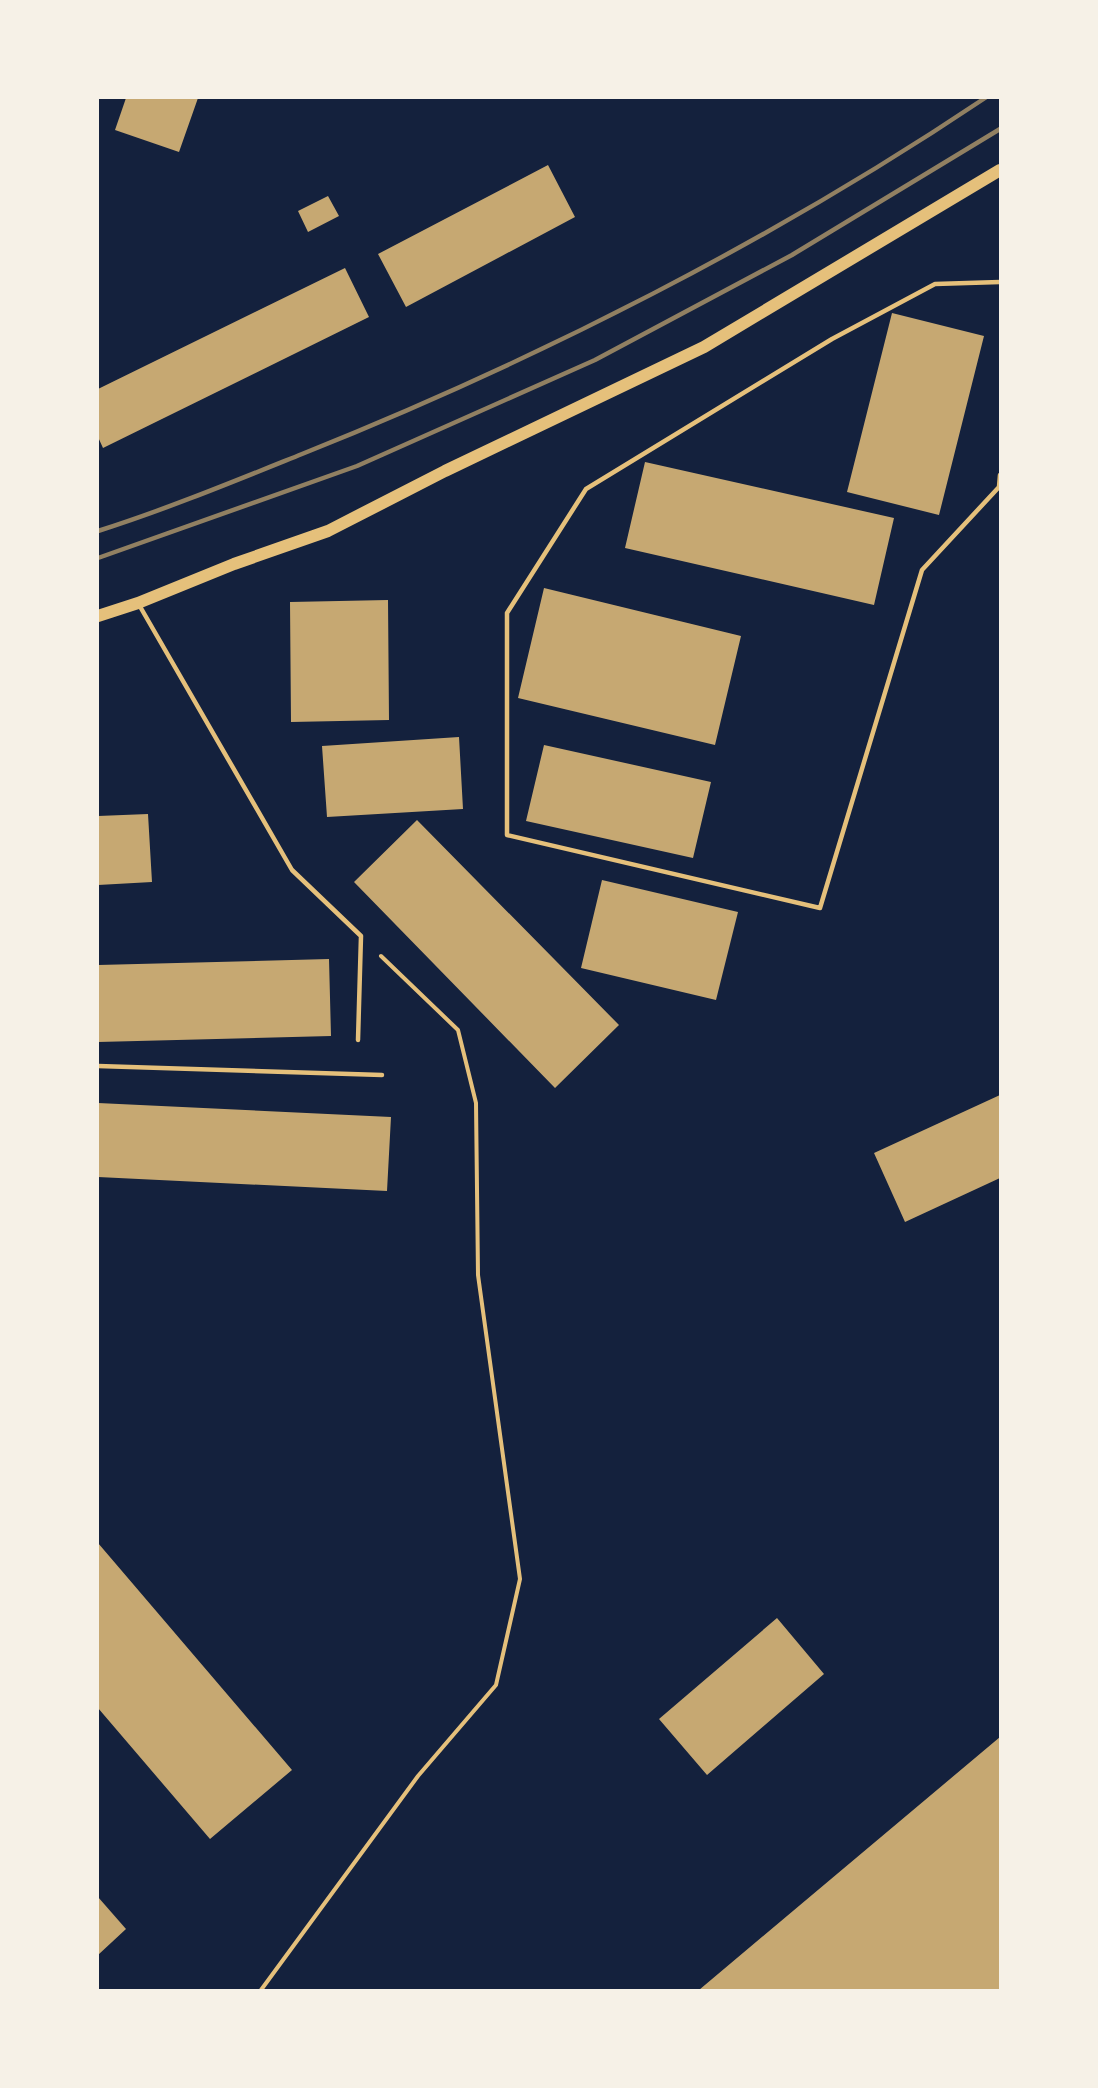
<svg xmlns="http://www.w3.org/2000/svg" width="1098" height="2088" font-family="Arial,sans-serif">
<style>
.building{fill:#c6a872}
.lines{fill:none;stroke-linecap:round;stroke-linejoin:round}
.path{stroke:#e5c07b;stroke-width:4}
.service{stroke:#e5c07b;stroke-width:4.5}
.secondary{stroke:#e5c07b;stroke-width:12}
.rail{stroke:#918062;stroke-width:4.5}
</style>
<rect width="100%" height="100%" fill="#14213d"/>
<path class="building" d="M126 98H198L179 152 115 130Z
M548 165 575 217 406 307 378 254Z
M328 196 339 216 308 232 298 211Z
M345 268 369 317 103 448 98 437V389Z
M892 313 984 336 939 515 847 492Z
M645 462 894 518 874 605 625 548Z
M544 588 741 636 715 745 518 698Z
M388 600 389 720 291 722 290 602Z
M459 737 463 809 327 817 322 746Z
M544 745 711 782 693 858 526 821Z
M148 814 152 882 98 885V816Z
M417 820 619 1025 555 1088 354 882Z
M602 880 738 912 716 1000 581 968Z
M329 959 331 1036 98 1042V965Z
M1000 1095V1178L905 1222 874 1153Z
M98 1103 391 1117 387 1191 98 1177Z
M98 1543 292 1770 210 1839 98 1708Z
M777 1618 824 1674 707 1775 659 1719Z
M1000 1737V1990H699Z
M98 1897 126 1929 98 1955Z"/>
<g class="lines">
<path class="path" d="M261 1990 418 1776 496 1685 520 1579 478 1275 476 1103 458 1030 381 956"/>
<path class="service" d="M1000 282 935 284 832 339 586 489 507 613V835L820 908 922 570 999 487 1000 475
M138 603 292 870 361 936 358 1040
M98 1066 382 1075"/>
<path class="secondary" d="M98 616 138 603 234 564 328 531 445 471 704 347 1000 170"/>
<path class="rail" d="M98 531C167 509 235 481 302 454 537 360 775 239 985 98
M98 558 357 466 595 360 792 255 1000 129"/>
</g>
<rect width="1098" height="2088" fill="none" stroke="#f6f1e7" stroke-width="198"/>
</svg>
